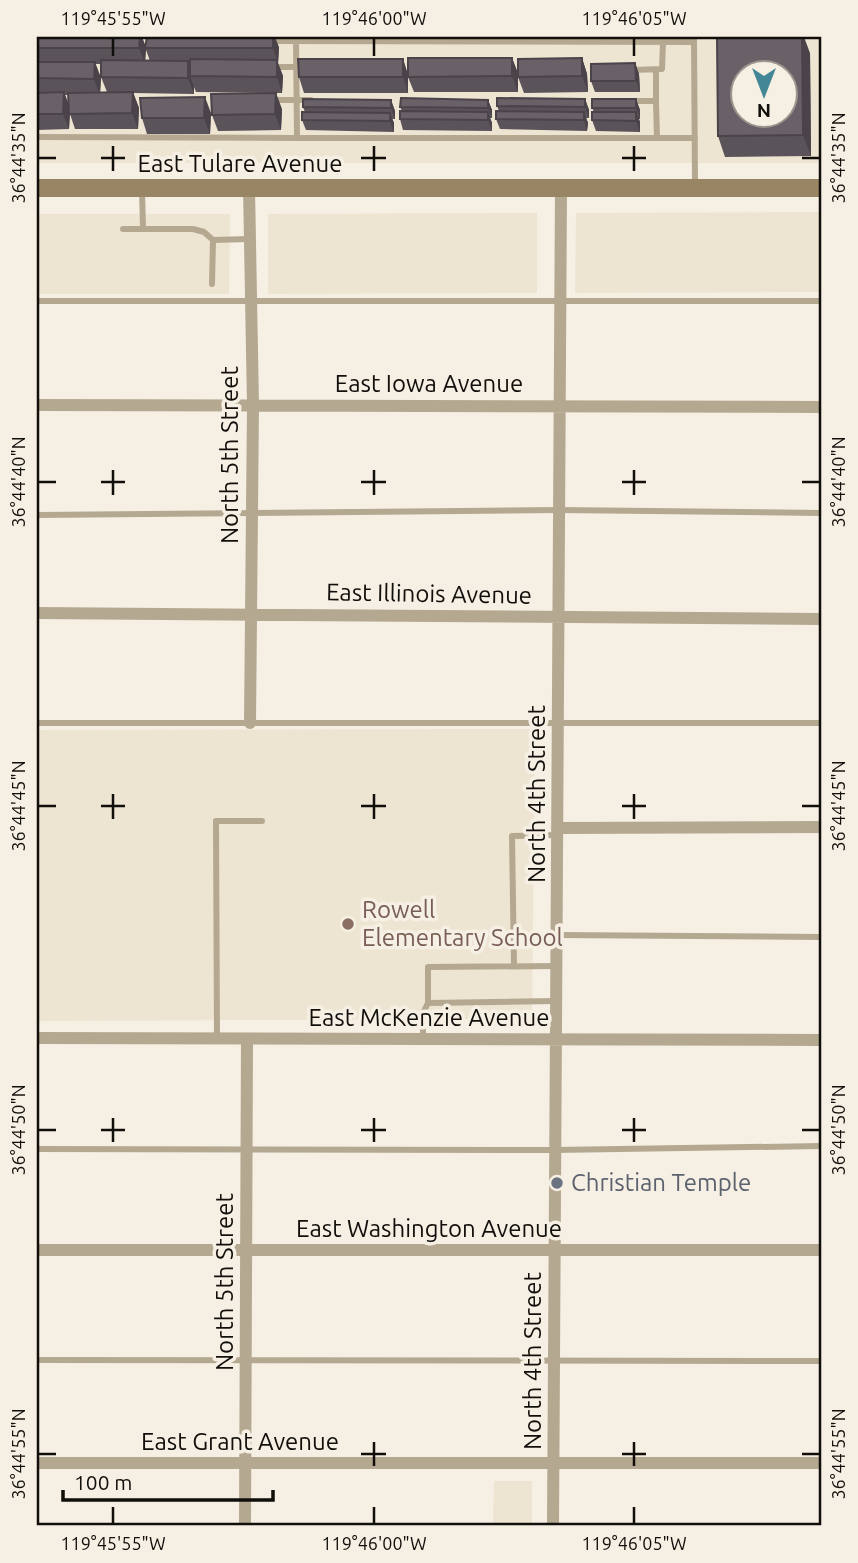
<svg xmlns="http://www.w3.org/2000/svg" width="858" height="1563" font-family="Ubuntu,sans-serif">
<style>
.built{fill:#eee4d2;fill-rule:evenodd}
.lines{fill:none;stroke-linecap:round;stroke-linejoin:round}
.service{stroke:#b5a891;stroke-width:6}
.minor{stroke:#b5a891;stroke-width:12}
.secondary{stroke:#988563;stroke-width:18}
.wall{fill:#5a5359;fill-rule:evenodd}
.shaded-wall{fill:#4a4349}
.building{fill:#696068;stroke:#4a4349;stroke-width:2;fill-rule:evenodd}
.ticks{fill:none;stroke:#110f0b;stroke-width:2.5}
.education-dot{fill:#8d6e63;stroke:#f6efe4;stroke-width:2.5}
.worship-dot{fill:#6b7280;stroke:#f6efe4;stroke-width:2.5}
.labels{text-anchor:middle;stroke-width:7;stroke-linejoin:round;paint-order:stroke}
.street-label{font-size:24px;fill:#110f0b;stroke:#f6efe4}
.education-label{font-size:24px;fill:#785e54;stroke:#f6efe4;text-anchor:start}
.worship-label{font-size:24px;fill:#5b616d;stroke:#f6efe4;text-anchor:start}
.neatline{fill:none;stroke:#110f0b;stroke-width:2.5}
.ticks-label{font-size:18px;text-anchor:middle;fill:#110f0b}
</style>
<rect width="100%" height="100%" fill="#f6efe4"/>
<path class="built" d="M37 37H821V163H37ZM742 74H784V116H742Z
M821 212V292L575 293 576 213Z
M537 213V293L268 294V214Z
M37 214H230L229 294H37Z
M535 729 532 1019 37 1021V730Z
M494 1481H532V1526H493Z"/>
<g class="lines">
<path class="service" d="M694 37 695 185
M269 41 694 42
M272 67H306
M632 70 662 69 663 42
M270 100H311
M630 101H656V70
M656 101 657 138
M37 137 297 138 296 39
M297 138H695
M142 189 143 229
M123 229H193L204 232 213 240
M212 284 213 240 249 239
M37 301H821
M37 515 559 510 821 513
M37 723H821
M557 935 821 937
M514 966 512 836 557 835
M428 1003 555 1001
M217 1039 216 821H262
M423 1039V1013L428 1003V967L557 966
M37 1149 555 1150 821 1146
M37 1360 821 1361"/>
<path class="minor" d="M249 188 253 405 250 723
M37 405 821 407
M37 613 821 619
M557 828 821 827
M37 1038 821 1040
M37 1250H821
M37 1463H821
M245 1526 247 1039
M553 1526 561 188"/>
<path class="secondary" d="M37 188H821"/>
</g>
<path class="wall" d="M37 37H142L145 46 279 47 278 64 283 76 282 93 196 92 194 87V94L133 93 139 108 138 129H75L70 114 69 129 37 130ZM146 50 150 61H145ZM95 64H101V77L107 92H100L101 78ZM65 95H68L69 106Z
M810 53 811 156 725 157 718 136Z
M512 58 518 73 582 58 587 74 588 92 524 93 518 77V92H414L408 77Z
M403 59 408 75V93H304L299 77Z
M635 63 639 74 640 92H595L591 81Z
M585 99 589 110V118H586L588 123 587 131 500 129 496 119 499 111 497 106Z
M636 99 640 110V119H639L640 122V132L596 131 592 120 594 112 592 108Z
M391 100 395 111V119H392L394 123V132L306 130 302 120 305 112 303 107Z
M488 100 492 110V118H490L492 123V131L403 130 400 119 402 111 400 107Z
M282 109 281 130 218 131 212 115Z
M211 113 210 134H147L142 118Z"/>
<path class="shaded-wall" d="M140 37H142L146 47 145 64 139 48Z
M273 37H275L279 47 278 64 273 48Z
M802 37H804L810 53 811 156 803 135Z
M512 58 518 74V92L512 76Z
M582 58 587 74 588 92 582 76Z
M403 59 408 75V93L403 77Z
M277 60 283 76 282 93 277 77Z
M188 61 194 76H190L194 87V94L188 78Z
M95 62 101 78 100 95 94 79Z
M635 63 639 74 640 92 636 81Z
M64 92 70 108 69 129 63 114Z
M133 92 139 108 138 129 132 113Z
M276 93 282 109 281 130 275 114Z
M205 97 211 113 210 134 204 118Z
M585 99 589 110V118L585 107Z
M636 99 640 110V119L636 108Z
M391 100 395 111V119L391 108Z
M488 100 492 110V118L488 108Z
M488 112 492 123V131L488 120Z
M584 112 588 123 587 131 584 120Z
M636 112 640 122V132L636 121Z
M390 113 394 123V132L390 121Z"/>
<path class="building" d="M37 37H140L139 48H37Z
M147 37H273V48H145Z
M717 37H802L803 135 718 136ZM743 74H785V116H743Z
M408 58H512V76L408 77Z
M582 58V76L518 77V59Z
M190 59 277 60V77L190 76Z
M298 59H403V77H299Z
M101 60 188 61V78L101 77Z
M37 62H95L94 79 37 78Z
M635 63 636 81H591V64Z
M64 92 63 114H37V93Z
M133 92 132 113 69 114 68 93Z
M276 93 275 114 212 115 211 94Z
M205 97 204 118H142L140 98Z
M401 98 488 100V108L400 107Z
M497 98 585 99V107L497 106Z
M303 99 391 100V108L303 107Z
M592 99H636V108H592Z
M400 111 488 112V120L400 119Z
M496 111 584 112V120L496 119Z
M302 112 390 113V121L302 120Z
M592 112H636V121L592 120Z"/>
<path class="ticks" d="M113 38V56M374 38V56M634 38V56M113 146V171M374 146V171M634 146V171M38 158H56M101 158H125M361 158H386M622 158H646M802 158H820M113 470V495M374 470V495M634 470V495M38 482H56M101 482H125M361 482H386M622 482H646M802 482H820M113 794V819M374 794V819M634 794V819M38 806H56M101 806H125M361 806H386M622 806H646M802 806H820M113 1118V1142M374 1118V1142M634 1118V1142M38 1130H56M101 1130H125M361 1130H386M622 1130H646M802 1130H820M374 1442V1466M634 1442V1466M38 1454H56M361 1454H386M622 1454H646M802 1454H820M113 1507V1524M374 1507V1524M634 1507V1524"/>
<circle class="education-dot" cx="348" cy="924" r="7"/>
<circle class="worship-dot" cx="557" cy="1183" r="7"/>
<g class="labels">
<g class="street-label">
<text x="240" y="172">East Tulare Avenue</text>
<text x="429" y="392">East Iowa Avenue</text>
<text transform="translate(230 455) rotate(-90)" y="8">North 5th Street</text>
<text transform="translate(429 594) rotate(1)" y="8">East Illinois Avenue</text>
<text transform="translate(537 794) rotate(-90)" y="8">North 4th Street</text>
<text x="429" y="1026">East McKenzie Avenue</text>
<text x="429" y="1237">East Washington Avenue</text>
<text transform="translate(225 1282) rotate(-90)" y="8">North 5th Street</text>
<text transform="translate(533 1361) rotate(-90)" y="8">North 4th Street</text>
<text x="240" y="1450">East Grant Avenue</text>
</g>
<g class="education-label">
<text x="362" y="918">Rowell<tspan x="362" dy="28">Elementary School</tspan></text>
</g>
<g class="worship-label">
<text x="571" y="1191">Christian Temple</text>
</g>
</g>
<rect width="858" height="1563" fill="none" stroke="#f6efe4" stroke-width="77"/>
<g transform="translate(764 94) rotate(180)"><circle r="33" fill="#f6efe4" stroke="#9a958d" stroke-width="2"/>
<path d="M0-5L12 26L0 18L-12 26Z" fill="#438796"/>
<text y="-10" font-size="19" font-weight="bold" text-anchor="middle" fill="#110f0b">N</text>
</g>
<path d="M63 1490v10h210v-10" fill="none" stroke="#110f0b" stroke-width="3.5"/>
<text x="74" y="1490" font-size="21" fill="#110f0b" stroke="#f6efe4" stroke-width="5" paint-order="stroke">100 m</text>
<rect x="38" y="38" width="782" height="1486" class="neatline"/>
<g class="ticks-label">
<text x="113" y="25">119°45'55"W</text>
<text x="374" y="25">119°46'00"W</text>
<text x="634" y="25">119°46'05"W</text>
<text transform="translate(839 158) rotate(-90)" y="6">36°44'35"N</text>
<text transform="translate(19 158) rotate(-90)" y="6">36°44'35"N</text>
<text transform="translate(839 482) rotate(-90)" y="6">36°44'40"N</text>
<text transform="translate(19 482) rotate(-90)" y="6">36°44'40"N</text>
<text transform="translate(19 806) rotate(-90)" y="6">36°44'45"N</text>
<text transform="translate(839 806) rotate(-90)" y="6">36°44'45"N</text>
<text transform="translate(19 1130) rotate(-90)" y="6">36°44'50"N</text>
<text transform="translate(839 1130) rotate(-90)" y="6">36°44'50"N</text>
<text transform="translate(839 1454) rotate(-90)" y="6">36°44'55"N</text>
<text transform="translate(19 1454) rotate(-90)" y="6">36°44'55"N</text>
<text x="113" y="1550">119°45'55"W</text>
<text x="374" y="1550">119°46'00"W</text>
<text x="634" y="1550">119°46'05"W</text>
</g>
</svg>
